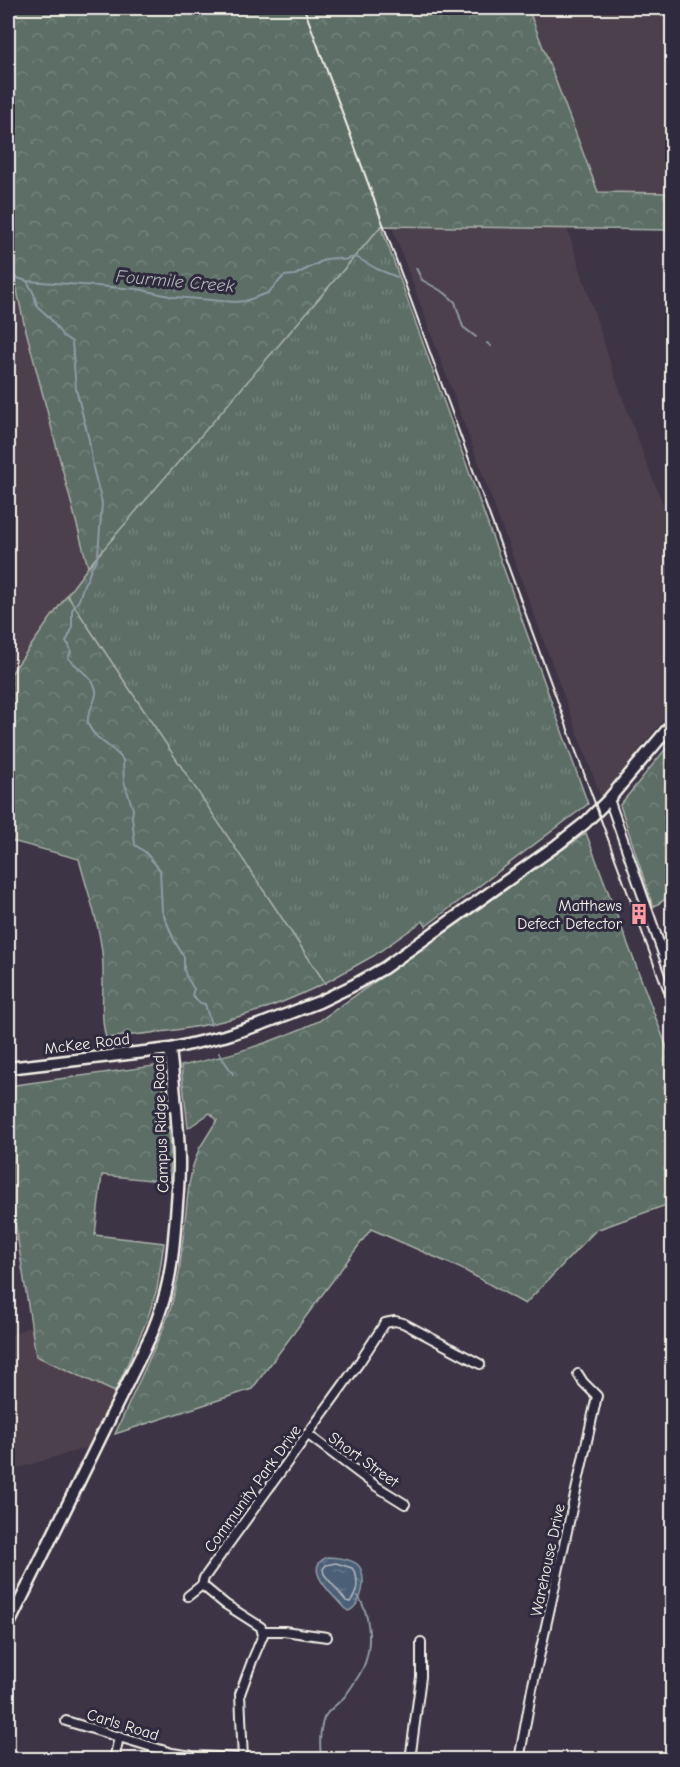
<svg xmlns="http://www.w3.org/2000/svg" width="680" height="1767" font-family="'Comic Neue',sans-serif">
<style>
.built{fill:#4e404e}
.grass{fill:url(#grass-tufts);stroke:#a8b0a7;stroke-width:1.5}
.forest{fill:url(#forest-crowns);stroke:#a8b0a7;stroke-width:1.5}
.water{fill:url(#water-ripples);stroke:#8f9ba4;stroke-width:1.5}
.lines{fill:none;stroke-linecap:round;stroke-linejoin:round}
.shore{stroke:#b1b7bb;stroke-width:1.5}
.stream{stroke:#8f9ba4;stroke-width:2}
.street-casing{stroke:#f4f1e8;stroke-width:12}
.secondary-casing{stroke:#f4f1e8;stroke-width:15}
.street{stroke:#2f2a3d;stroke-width:8}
.secondary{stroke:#2f2a3d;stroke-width:10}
.rail{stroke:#f4f1e8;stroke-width:2}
.labels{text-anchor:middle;stroke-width:6;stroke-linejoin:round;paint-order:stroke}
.poi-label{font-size:16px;fill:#f4f1e8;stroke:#2f2a3d;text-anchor:end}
.street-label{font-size:16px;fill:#f4f1e8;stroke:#2f2a3d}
.water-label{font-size:18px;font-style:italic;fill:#b1b7bb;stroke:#2f2a3d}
</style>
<defs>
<pattern id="grass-tufts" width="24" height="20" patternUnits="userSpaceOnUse" patternTransform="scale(1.5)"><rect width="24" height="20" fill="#5b6e66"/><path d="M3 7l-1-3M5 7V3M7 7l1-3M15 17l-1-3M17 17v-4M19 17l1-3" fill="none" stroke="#73837c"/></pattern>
<pattern id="forest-crowns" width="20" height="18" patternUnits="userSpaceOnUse" patternTransform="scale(1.5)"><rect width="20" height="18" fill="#5b6e66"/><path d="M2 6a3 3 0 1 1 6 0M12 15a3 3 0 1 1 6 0" fill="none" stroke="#73837c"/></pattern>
<pattern id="water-ripples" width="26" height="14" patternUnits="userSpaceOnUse" patternTransform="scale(1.5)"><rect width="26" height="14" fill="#4c6177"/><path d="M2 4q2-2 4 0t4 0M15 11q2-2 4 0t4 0" fill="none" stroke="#66788a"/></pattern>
</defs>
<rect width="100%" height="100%" fill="#3d3445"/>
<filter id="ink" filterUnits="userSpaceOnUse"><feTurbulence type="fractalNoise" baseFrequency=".0167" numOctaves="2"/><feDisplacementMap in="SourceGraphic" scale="12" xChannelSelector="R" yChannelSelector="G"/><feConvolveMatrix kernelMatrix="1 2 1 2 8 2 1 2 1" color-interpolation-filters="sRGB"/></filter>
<g filter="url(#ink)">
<path class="built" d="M528 8H672V193L598 192Z
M392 227 567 228 614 374 650 473 672 525V709L601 797Z
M8 248 23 319 88 567 8 678Z
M31 1326 36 1356 115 1392 92 1446 8 1471V1336Z"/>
<path class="grass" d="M381 226 588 804 426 926 423 921 373 956 325 983 67 595 88 567Z"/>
<path class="forest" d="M8 8H528L598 192 672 193V230L381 226 88 567 23 319 8 248Z
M67 595 325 983C296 997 266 1010 234 1018 192 1030 149 1033 106 1038 98 1008 107 976 101 945 97 916 86 887 79 859L8 840V678Z
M672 741V895L653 907 620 805Z
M586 833 672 1061V1203L596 1230 525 1304 462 1269 371 1229 252 1389 115 1434 163 1329 171 1307 179 1274 189 1184 193 1166 199 1149 217 1120 210 1113 188 1128 181 1066C232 1055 271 1043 319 1021Z
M161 1065 171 1148 170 1182 102 1175 95 1235 164 1243 157 1289 147 1320 115 1392 36 1356 8 1177V1086Z"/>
<path class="water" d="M328 1557C336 1557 350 1559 357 1564 369 1574 362 1607 348 1611L344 1608C334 1596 300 1567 328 1557Z"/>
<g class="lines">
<path class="shore" d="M336 1563 352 1568C360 1578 358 1592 350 1602L346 1601 324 1574 323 1569 326 1565Z"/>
<path class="stream" d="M416 268 422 280 445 293 455 302 463 327 476 337
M8 275 27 281 138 289 174 297 235 302 245 301 268 293 284 276 295 275 326 259 336 258 343 260 356 257 377 269 397 277
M27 281 34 294 37 306 49 317 63 336 72 342 76 389 89 440 93 468 102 503 98 554 97 559 91 568 88 578 84 584 79 600 72 610V629L66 642 69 645 71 652 68 658C76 666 94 679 96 690 98 702 84 713 89 726 95 740 114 747 123 760L124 781 133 809 132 817 135 845 145 852 160 870 162 911 174 940 184 957V969L186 976 194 989 192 995 200 1003 205 1004 211 1025
M487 343 491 346
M219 1053 233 1074
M321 1760C320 1746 319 1731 324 1718 328 1709 340 1703 346 1695 352 1686 362 1673 365 1663 372 1643 370 1614 358 1596"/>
<defs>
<path id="street" d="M609 799 672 980
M307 1434 376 1486 405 1504
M202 1585 204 1578 359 1363 385 1323 395 1321 403 1323 480 1364
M202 1585 225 1604 261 1627 263 1635 252 1661 240 1694 243 1760
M188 1596 202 1585
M262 1631H284L327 1637
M66 1721 172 1753 193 1756 243 1758
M114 1760 119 1737
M410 1760 421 1677V1642
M519 1760 532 1689 597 1396 583 1382 578 1374"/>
<path id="secondary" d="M8 1068 170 1049 224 1036 262 1024 319 1002 352 986 384 968 557 845 585 823 609 799 672 724
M8 1626 152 1333C168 1294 172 1268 175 1227 177 1205 179 1184 179 1163 179 1125 174 1086 170 1049"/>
</defs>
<use href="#street" class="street-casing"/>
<use href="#secondary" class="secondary-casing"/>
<use href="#street" class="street"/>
<use href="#secondary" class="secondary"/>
<path class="rail" d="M304 8 672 1014"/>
</g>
</g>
<defs>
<symbol id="building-bare" viewBox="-9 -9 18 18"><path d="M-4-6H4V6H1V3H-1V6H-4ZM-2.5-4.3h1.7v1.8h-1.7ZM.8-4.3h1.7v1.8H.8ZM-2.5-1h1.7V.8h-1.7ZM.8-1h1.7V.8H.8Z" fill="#ff9aa2" stroke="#2f2a3d" stroke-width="2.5" paint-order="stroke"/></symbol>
</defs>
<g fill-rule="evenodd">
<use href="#building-bare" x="624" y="899" width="30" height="30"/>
</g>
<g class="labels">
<g class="poi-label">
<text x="622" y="911">Matthews<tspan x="622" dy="18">Defect Detector</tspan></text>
</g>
<g class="street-label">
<text transform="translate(87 1043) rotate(-7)" y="6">McKee Road</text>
<text transform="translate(160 1124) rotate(-92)" y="6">Campus Ridge Road</text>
<text transform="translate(364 1459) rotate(36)" y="6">Short Street</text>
<text transform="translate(252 1488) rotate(-54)" y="6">Community Park Drive</text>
<text transform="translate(547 1560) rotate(-78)" y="6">Warehouse Drive</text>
<text transform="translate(123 1724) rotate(17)" y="6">Carls Road</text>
</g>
<g class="water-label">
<text transform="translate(175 281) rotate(5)" y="6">Fourmile Creek</text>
</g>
</g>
<rect width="680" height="1767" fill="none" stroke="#2f2a3d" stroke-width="30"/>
<rect x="15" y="15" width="650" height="1737" fill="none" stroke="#f4f1e8" stroke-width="2" filter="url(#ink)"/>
</svg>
